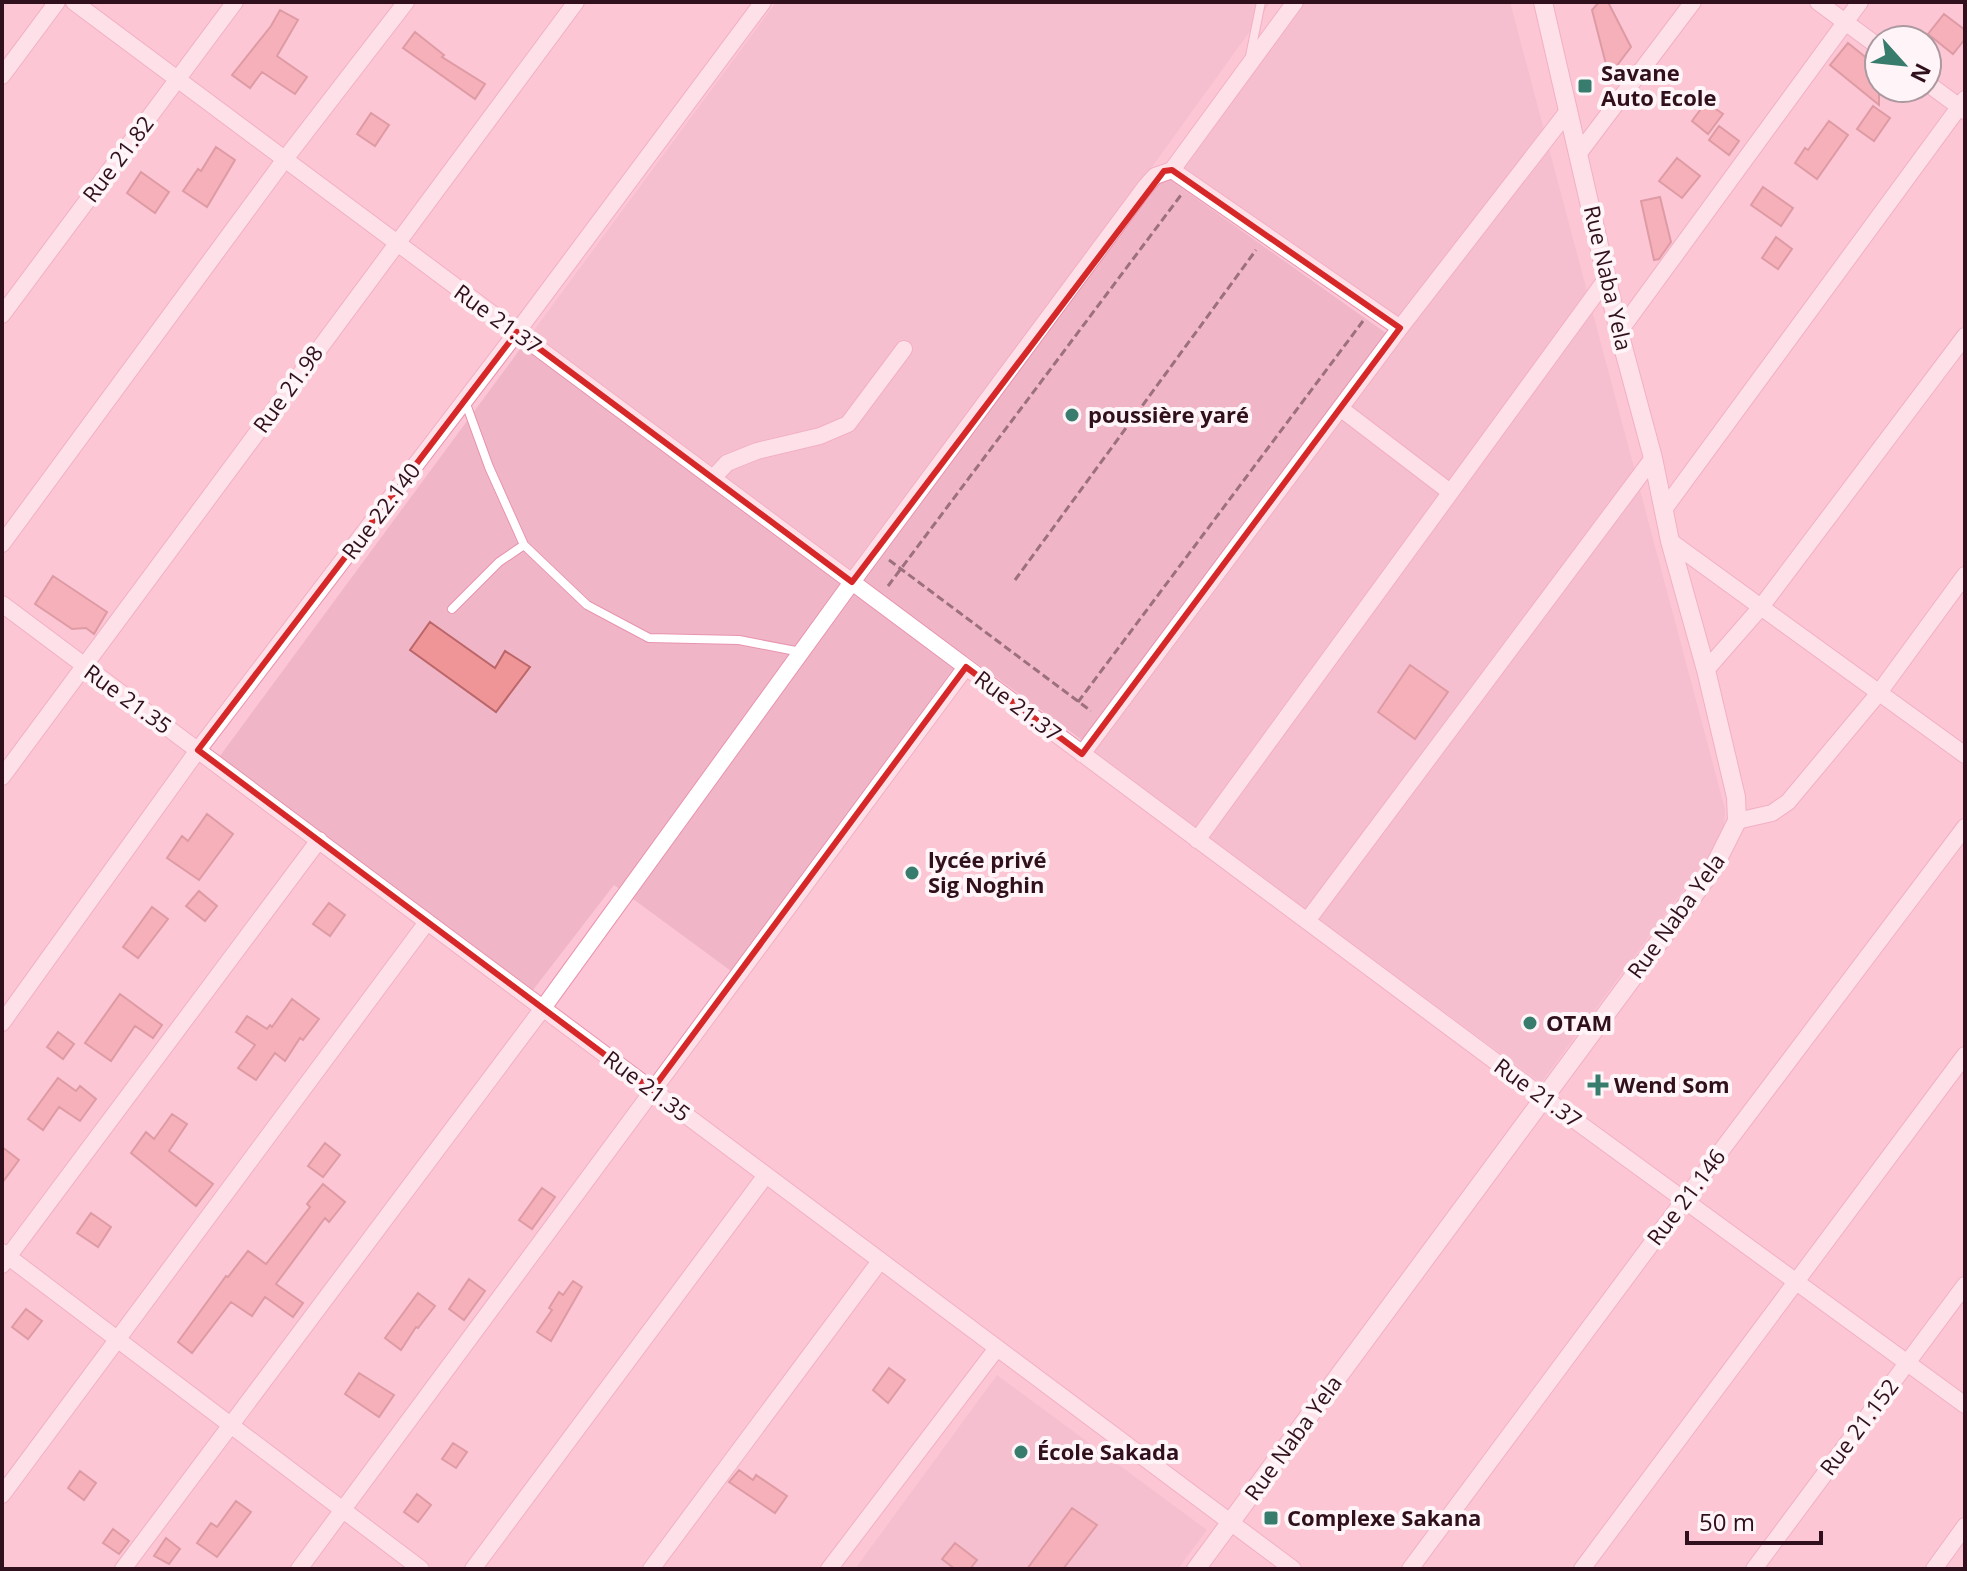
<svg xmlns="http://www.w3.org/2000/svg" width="1967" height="1571" font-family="'Open Sans',sans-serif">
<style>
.built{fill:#f0b6c8}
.building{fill:#ef9597;stroke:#bb6669;stroke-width:2}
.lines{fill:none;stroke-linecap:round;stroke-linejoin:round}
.service-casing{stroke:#e993af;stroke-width:10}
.minor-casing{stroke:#e993af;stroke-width:18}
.tertiary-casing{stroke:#e993af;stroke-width:20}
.path{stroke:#9c707e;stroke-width:3;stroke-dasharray:8 4;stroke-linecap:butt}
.service{stroke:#fff;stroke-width:8}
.minor{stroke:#fff;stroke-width:16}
.tertiary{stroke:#fff;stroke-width:18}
.marked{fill:none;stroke:#d62828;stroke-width:6;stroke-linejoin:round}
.poi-dot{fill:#387c6e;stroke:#fff5f8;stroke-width:3}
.labels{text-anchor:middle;stroke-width:8;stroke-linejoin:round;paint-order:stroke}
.poi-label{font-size:22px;font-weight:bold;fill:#30101c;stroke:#fff5f8;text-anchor:start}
.street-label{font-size:22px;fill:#30101c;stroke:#fff5f8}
</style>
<rect width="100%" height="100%" fill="#fcc6d6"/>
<path class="built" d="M776 2H1271L1152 167 1386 333 1082 740 967 656 731 971 614 885 533 990 217 760Z
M1291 2H1510L1725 809 1724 829 1716 846 1541 1083 1092 753 1409 326 1174 160Z
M997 1375 1207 1530 1178 1569H855Z"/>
<path class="building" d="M1599 2H1608L1631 47 1609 76 1592 10Z
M280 10 298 20 277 56 307 77 295 94 262 72 250 88 232 75 271 26Z
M1944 14 1965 30V39L1953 54 1928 34Z
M415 32 444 55 442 57 485 84 475 99 403 48Z
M1848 43 1879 68V105L1830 65Z
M1706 102 1723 114 1708 134 1692 121Z
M1873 106 1890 118 1874 141 1857 129Z
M371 113 389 125 375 146 357 134Z
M1829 121 1848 135 1817 179 1795 163 1805 148 1808 150Z
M1719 126 1739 141 1729 155 1709 140Z
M216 147 235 160 207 207 183 191 198 169 201 171Z
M1677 158 1700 176 1682 198 1659 181Z
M141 172 169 192 155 213 127 193Z
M1763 187 1793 208 1781 226 1751 205Z
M1660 197 1671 242 1659 259 1654 260 1641 201Z
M1776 237 1792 249 1778 269 1762 258Z
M53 576 107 612 94 634 86 628 72 629 35 604Z
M430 622 495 668 505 651 530 667 496 712 410 650Z
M1410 665 1448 692 1415 739 1378 712Z
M207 814 233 834 199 880 167 858 182 836 188 841Z
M199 891 217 906 205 921 186 906Z
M329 903 345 915 330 936 313 924Z
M152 907 168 919 138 958 123 947Z
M120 994 162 1025 153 1038 135 1026 111 1061 85 1043Z
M292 999 319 1019 303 1040 300 1038 285 1061 275 1053 256 1080 238 1068 255 1045 236 1032 247 1016 267 1029 270 1025 272 1027Z
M58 1032 74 1044 63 1059 47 1047Z
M58 1078 76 1091 80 1086 96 1099 80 1121 59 1107 43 1130 28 1119Z
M172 1114 187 1124 169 1151 213 1184 196 1206 131 1153 146 1132 154 1139Z
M325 1143 340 1155 323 1177 308 1166Z
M2 1147 19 1160 2 1183Z
M323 1184 345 1202 329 1222 325 1218 276 1284 303 1303 293 1317 265 1297 252 1316 231 1302 192 1353 178 1342 226 1276 228 1277 248 1251 266 1264 310 1207 307 1204Z
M542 1188 555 1197 532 1229 519 1220Z
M91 1213 111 1227 98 1247 77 1233Z
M469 1279 485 1291 464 1320 449 1309Z
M573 1281 582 1287 551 1341 537 1332 552 1310 549 1308 559 1292 563 1295Z
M418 1293 435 1306 418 1328 416 1327 401 1350 385 1338Z
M26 1309 42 1321 28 1339 12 1327Z
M889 1368 905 1380 888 1403 873 1390Z
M359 1373 394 1395 379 1417 345 1394Z
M453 1443 467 1452 456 1468 442 1459Z
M739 1470 753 1480 756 1475 787 1496 775 1513 729 1482Z
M80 1471 96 1483 84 1500 68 1488Z
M417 1494 431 1505 418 1522 404 1512Z
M236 1501 251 1512 217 1557 197 1543 211 1523 217 1527Z
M1072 1508 1097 1525 1063 1569H1027Z
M113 1529 129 1541 119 1554 103 1543Z
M166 1538 180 1549 169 1564 154 1556Z
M955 1543 977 1560 970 1569H955L942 1559Z"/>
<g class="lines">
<defs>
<path id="service" d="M1250 56 1261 2
M465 401 489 467 524 545 587 605 649 638 739 640 801 652
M452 609 499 562 524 545"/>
<path id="minor" d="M74 2 1543 1097 1965 1405
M1818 2 1879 47
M2 76 57 2
M1927 83 1965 111
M1579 153 1693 2
M1172 170 1400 328
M2 315 235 2
M1619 332 1860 2
M1340 408 1450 492
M713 478 727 463 757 451 820 436 848 424 904 349
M1665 508 1965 99
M1670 541 1965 755
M2 544 285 159 406 2
M2 604 1293 1569
M1706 670 1761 607 1965 336
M1082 754 1400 328 1568 111
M2 777 576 2
M1737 821 1772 813 1788 802 1878 694 1965 575
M1197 840 1607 278
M1307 921 1653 458
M2 1023 198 750 517 332 763 2
M2 1252 421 1569
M2 1265 319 840
M2 1495 427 922
M123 1569 543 1008 852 582 1146 186 1155 176 1172 170 1295 2
M299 1569 966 667
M473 1569 766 1175
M651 1569 880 1261
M829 1569 997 1348
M1410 1569 1684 1200 1965 827
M1582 1569 1965 1055
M1754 1569 1965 1285
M1934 1569 1965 1526"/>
<path id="tertiary" d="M1196 1569 1713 869 1737 821 1736 797 1706 670 1670 541 1653 458 1619 332 1543 2"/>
</defs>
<use href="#service" class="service-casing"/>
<use href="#minor" class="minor-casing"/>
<use href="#tertiary" class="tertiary-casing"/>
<path class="path" d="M889 560 1091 711
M1015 580 1256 250
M888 586 1181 195
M1078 702 1363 321"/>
<use href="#service" class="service"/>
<use href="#minor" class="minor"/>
<use href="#tertiary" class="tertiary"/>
</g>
<path d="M0 0H1967V1571H0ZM1172 170 1400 328 1082 754 966 667 652 1090 198 750 517 332 852 582 1164 171Z" fill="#fcc6d6" fill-opacity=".55" fill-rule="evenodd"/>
<path class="marked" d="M1172 170 1400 328 1082 754 966 667 652 1090 198 750 517 332 852 582 1164 171Z"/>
<g class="poi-dot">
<rect x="1577" y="78" width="16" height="16" rx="4"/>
<circle cx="1072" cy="415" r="8"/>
<circle cx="912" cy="873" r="8"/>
<circle cx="1530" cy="1023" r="8"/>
<path d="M1594 1073h8v8h8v8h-8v8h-8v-8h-8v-8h8z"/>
<circle cx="1021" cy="1452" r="8"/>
<rect x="1263" y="1510" width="16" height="16" rx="4"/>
</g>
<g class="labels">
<g class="poi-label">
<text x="1601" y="81">Savane<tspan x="1601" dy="25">Auto Ecole</tspan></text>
<text x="1088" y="423">poussière yaré</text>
<text x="928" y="868">lycée privé<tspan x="928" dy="25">Sig Noghin</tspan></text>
<text x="1546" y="1031">OTAM</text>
<text x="1614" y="1093">Wend Som</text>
<text x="1037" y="1460">École Sakada</text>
<text x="1287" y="1526">Complexe Sakana</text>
</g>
<g class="street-label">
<text transform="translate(118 159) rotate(-53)" y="8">Rue 21.82</text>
<text transform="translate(1608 278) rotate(77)" y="8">Rue Naba Yela</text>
<text transform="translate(498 319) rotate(36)" y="8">Rue 21.37</text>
<text transform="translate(288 389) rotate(-54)" y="8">Rue 21.98</text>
<text transform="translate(381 511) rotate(-53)" y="8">Rue 22.140</text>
<text transform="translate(128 699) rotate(36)" y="8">Rue 21.35</text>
<text transform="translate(1018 706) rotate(37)" y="8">Rue 21.37</text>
<text transform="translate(1676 916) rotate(-54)" y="8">Rue Naba Yela</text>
<text transform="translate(647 1086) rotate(37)" y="8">Rue 21.35</text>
<text transform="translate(1538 1093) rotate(36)" y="8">Rue 21.37</text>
<text transform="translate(1686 1197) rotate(-53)" y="8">Rue 21.146</text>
<text transform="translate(1859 1427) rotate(-53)" y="8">Rue 21.152</text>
<text transform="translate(1293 1438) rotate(-54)" y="8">Rue Naba Yela</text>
</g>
</g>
<rect width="1967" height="1571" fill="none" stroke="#30101c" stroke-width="8"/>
<g transform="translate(1903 64) rotate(117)"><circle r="38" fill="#fff5f8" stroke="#ac99a0" stroke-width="2"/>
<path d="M0-6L14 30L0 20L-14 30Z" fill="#387c6e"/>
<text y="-12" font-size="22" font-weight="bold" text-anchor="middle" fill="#30101c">N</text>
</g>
<path d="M1687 1531v12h134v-12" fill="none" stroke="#30101c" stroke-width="4"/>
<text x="1699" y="1531" font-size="24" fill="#30101c" stroke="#fff5f8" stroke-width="6" paint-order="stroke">50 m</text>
</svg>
